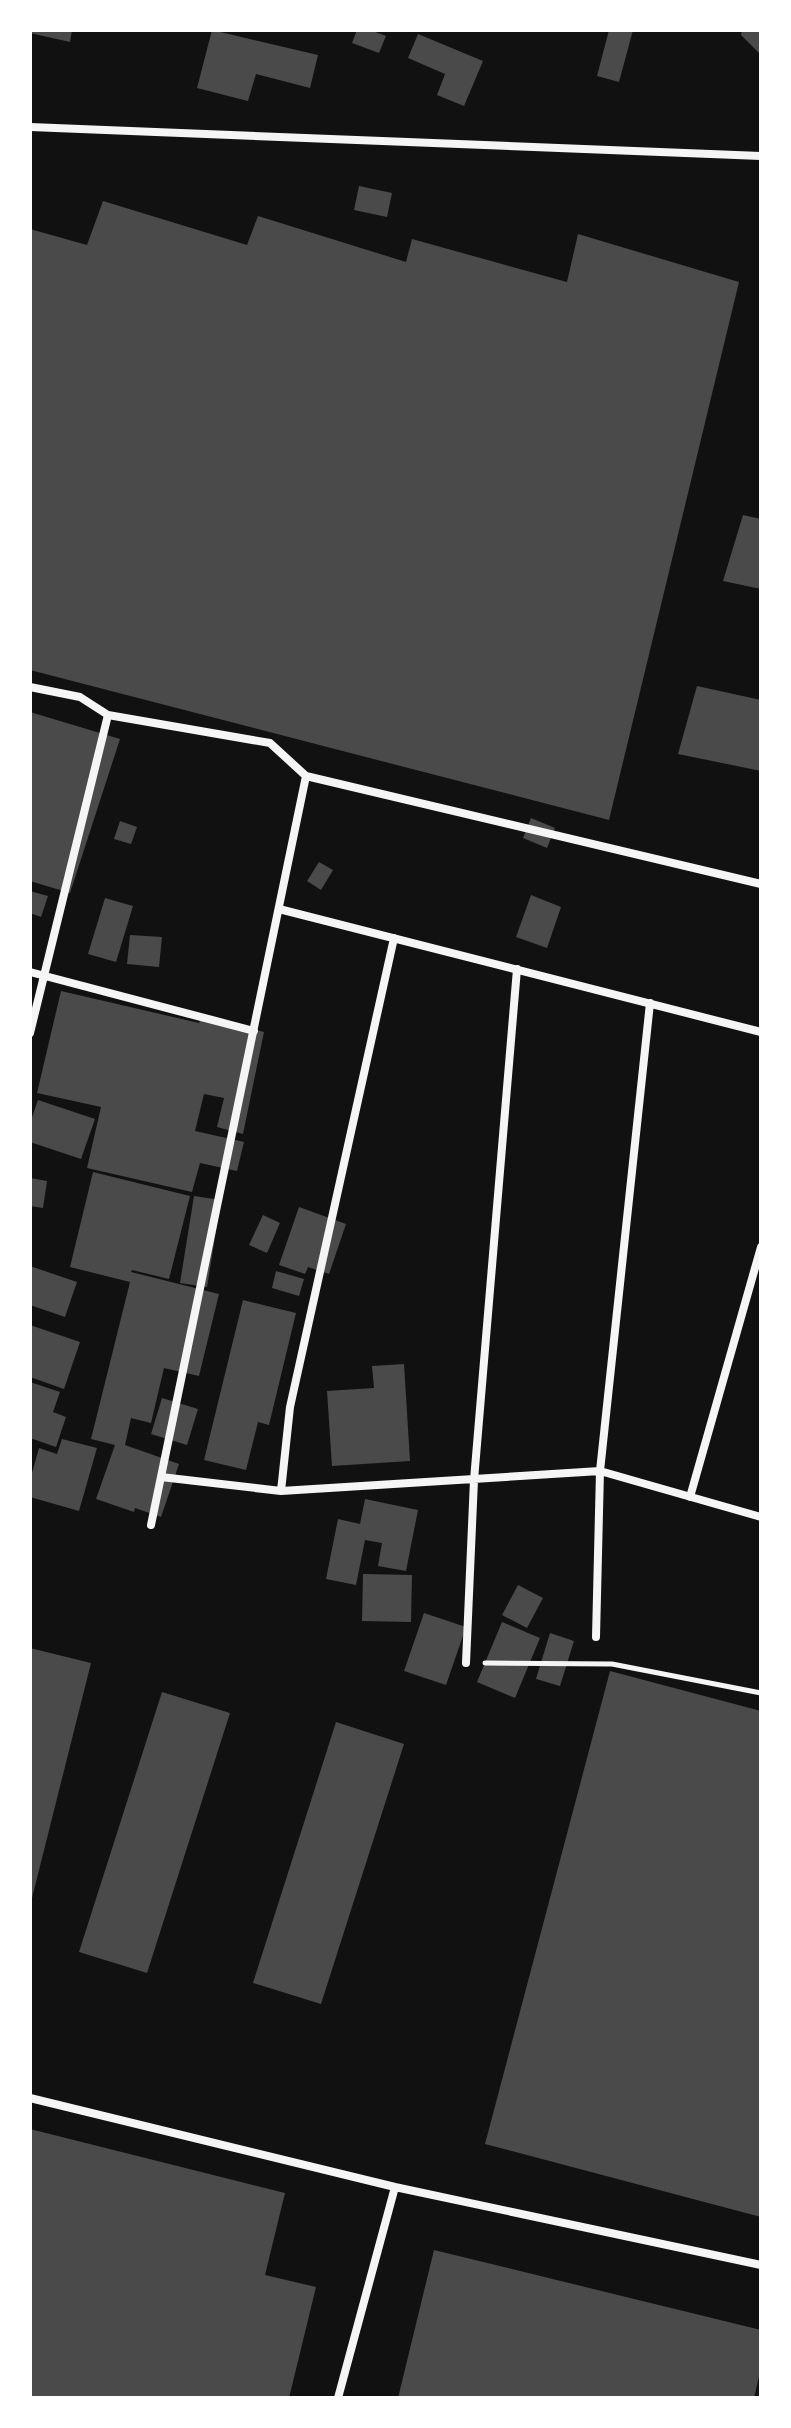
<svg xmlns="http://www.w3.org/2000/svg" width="791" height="2428" font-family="'Zilla Slab',serif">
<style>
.building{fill:#4a4a4a}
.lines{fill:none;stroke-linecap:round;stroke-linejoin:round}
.path{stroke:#f5f5f5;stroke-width:5}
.minor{stroke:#f5f5f5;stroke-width:8}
</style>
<rect width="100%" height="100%" fill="#111"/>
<path class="building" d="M30 30H72L70 42 30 33Z
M212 30 318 55 310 88 256 74 248 101 197 88Z
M357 30H370L386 36 379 53 352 43Z
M609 30H633L619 82 597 76Z
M742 30H761V55L741 35Z
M418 34 483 61 464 106 437 95 445 74 408 58Z
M359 186 392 193 387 217 354 210Z
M103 201 247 245 258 216 406 262 412 239 567 282 578 234 739 282 609 820 30 670V229L87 245Z
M743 515 761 519V589L723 581Z
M697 686 761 700V771L678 754Z
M30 712 120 739 70 893 30 881Z
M531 818 555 828 547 848 523 838Z
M120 821 137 827 131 844 114 839Z
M319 862 333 870 321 890 307 881Z
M30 891 48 896 41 917 30 913Z
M531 895 561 907 547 948 516 937Z
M105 898 133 906 116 962 88 954Z
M130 935 162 937 159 967 127 964Z
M61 991 199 1023 201 1017 264 1032 243 1134 217 1127 224 1098 204 1094 195 1131 244 1142 237 1171 200 1163 192 1192 87 1168 101 1107 37 1093Z
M38 1100 95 1119 81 1159 30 1142V1123Z
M93 1172 190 1196 169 1279 132 1270 131 1272 219 1294 199 1376 164 1368 151 1423 131 1418 125 1445 179 1464 161 1517 135 1508 134 1512 96 1499 115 1445 91 1439 130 1282 70 1267Z
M30 1178 47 1181 43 1208 30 1206Z
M194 1196 221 1200 207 1287 180 1283Z
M299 1207 346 1224 329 1274 308 1267 305 1274 279 1265Z
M263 1215 280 1223 267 1253 249 1245Z
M30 1266 77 1282 65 1317 30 1305Z
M276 1271 304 1279 299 1296 272 1288Z
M243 1300 296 1313 269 1425 258 1422 246 1470 204 1460Z
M30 1325 80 1342 64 1389 30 1377Z
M404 1364 410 1461 332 1466 327 1391 374 1388 372 1366Z
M30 1382 60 1392 53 1412 66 1417 56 1447 30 1438Z
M162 1398 198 1409 187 1445 151 1434Z
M62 1439 97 1448 79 1511 30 1497V1480L39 1448 57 1454Z
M365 1499 418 1510 406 1571 378 1566 382 1543 365 1540 356 1585 326 1579 338 1519 360 1524Z
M363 1574 412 1575 411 1622 362 1621Z
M518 1585 543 1598 527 1628 502 1615Z
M424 1613 466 1627 446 1685 404 1671Z
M502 1622 540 1638 515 1698 477 1682Z
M550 1633 574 1641 560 1686 536 1679Z
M30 1648 91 1663 31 1902 30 1901Z
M610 1671 761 1711V2217L485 2144Z
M162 1692 230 1713 147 1973 79 1952Z
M336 1722 404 1744 321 2004 253 1983Z
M30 2129 285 2193 265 2275 316 2287 289 2398H30Z
M434 2250 761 2330V2368L754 2398H398Z"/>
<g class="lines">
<path class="path" d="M485 1663 612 1664 761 1693"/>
<path class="minor" d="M30 127 761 156
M30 687 80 697 108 715 270 743 306 776 761 884
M279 909 761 1032
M30 972 254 1031
M30 1033 108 715
M161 1477 281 1491 600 1471 761 1517
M281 1491 290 1407 394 938
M690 1497 761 1247
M151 1525 306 776
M596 1637 600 1471 650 1003
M466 1663 474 1480 517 969
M30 2098 395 2187 761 2265
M338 2398 395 2187"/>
</g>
<rect width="791" height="2428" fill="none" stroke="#ffffff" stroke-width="64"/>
</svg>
